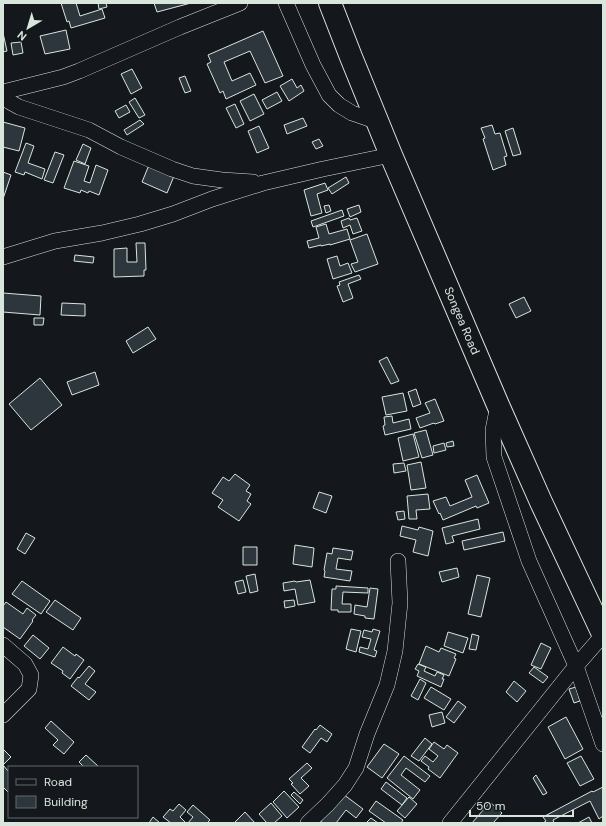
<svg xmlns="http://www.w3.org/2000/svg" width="606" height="826" font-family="'DM Sans',sans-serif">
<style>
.building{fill:#2c363c;stroke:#d8e6dc}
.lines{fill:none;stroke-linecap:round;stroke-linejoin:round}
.minor-casing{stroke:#d8e6dc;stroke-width:16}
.highway-casing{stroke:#d8e6dc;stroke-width:24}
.minor{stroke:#14181c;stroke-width:15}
.highway{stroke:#14181c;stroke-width:22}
.labels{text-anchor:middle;stroke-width:3;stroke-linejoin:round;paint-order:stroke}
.street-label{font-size:12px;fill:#d8e6dc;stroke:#14181c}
</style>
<rect width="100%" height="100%" fill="#14181c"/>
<path class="building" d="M61 3H76L80 16 102 9 105 18 71 28 69 21 67 22Z
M98 3H106L107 7 99 9Z
M154 3H191L157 12Z
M66 30 70 49 45 54 40 36Z
M263 31 283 76 265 83 250 51 224 62 232 81 250 73 256 85 226 99 223 91 220 93 207 64 211 62 208 55Z
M3 33 7 51 3 52Z
M21 42 23 53 13 55 11 43Z
M132 69 142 88 131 94 121 74Z
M185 76 191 91 185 93 179 78Z
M292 79 297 88 301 85 304 91 289 101 280 86Z
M277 92 282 101 267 109 262 100Z
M254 94 264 114 250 121 240 101Z
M135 98 145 115 139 118 129 102Z
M235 104 244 124 236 128 226 108Z
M126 105 130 112 119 118 115 111Z
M303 118 307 126 287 134 284 125Z
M140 120 144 124 127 135 124 130Z
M3 122 25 128 19 151 3 147Z
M492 125 495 134 500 133 507 156 504 157 506 165 493 170 483 139 485 138 481 128Z
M259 126 269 148 257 153 248 131Z
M513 128 521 154 513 156 505 131Z
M319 139 323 146 316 149 312 142Z
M26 143 34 146 28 163 45 169 42 179 25 172 24 175 15 172Z
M83 144 91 148 85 164 76 160Z
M55 152 64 155 53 183 44 180Z
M74 161 89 166 84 181 90 183 96 165 108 170 99 195 89 191 88 193 81 190 80 193 64 188Z
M149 165 174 176 167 193 142 182Z
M3 172 11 175 3 199Z
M346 177 349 183 332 194 328 188Z
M325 183 328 190 317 194 322 213 311 216 304 190Z
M329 205 331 211 326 213 324 206Z
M359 205 361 212 350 217 347 209Z
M342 210 344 216 313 227 311 221Z
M349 218 350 220 357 218 362 231 353 234 350 225 343 228 341 221Z
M326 224 329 234 347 229 350 239 330 245V244L321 246V245L309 248 307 241 319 238 316 227Z
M367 234 378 264 355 272 351 264 358 262 350 240Z
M136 243H145L146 270H144V276L114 277V249L127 248V262H137Z
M75 255 94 257 93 263 74 261Z
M337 256 340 266 348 263 352 273 333 279 327 259Z
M359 275 361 279 348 284 353 298 343 302 337 286 340 285 339 282Z
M3 293 41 296 40 315 3 312Z
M524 297 531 311 516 318 509 304Z
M62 303 85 304V316L61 315Z
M34 318H44L43 325H34Z
M148 327 156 339 133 353 126 341Z
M387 357 399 381 391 384 379 361Z
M95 372 99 385 72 395 67 382Z
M40 378 62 405 31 430 9 404Z
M416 389 421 404 413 407 408 392Z
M403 393 407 411 386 415 382 397Z
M435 399 444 421 435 424 434 423 420 428 416 418 430 413 425 403Z
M392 416 393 423 409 419 411 429 385 435 383 426 385 425 384 417Z
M426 430 433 455 422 458 414 433Z
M413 434 419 457 403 461 398 438Z
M453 441 454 446 447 447 446 443Z
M444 443 446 450 434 453 433 446Z
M421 462 426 488 411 490 407 465Z
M404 463 406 471 394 473 393 464Z
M235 474 250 485 246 491 251 494 247 501 251 504 239 521 218 507 223 500 212 493 223 477 229 481Z
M477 475 489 503 477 508 476 506 443 520 440 513 439 514 433 501 446 497 450 506 472 497 465 480Z
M319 492 332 496 326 513 313 508Z
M428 494 430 509 416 510 417 519H409L407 496Z
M404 511 405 519 398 520 396 512Z
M478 519 480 529 452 536 454 542 446 544 442 528Z
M402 526 418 530 419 527 433 531 428 556 413 552 416 540 400 536Z
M503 532 505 541 464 550 462 541Z
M26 533 35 538 25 554 17 549Z
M295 545 314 548 312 567 293 564Z
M243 547H257V565H243Z
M333 548 353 551 351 560 338 558 336 569 352 571 350 581 324 577 325 571 324 570 327 553 332 554Z
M457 568 459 577 442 582 439 572Z
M255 574 258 591 250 593 246 576Z
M477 575 490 578 481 617 468 614Z
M243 580 246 592 238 594 235 582Z
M310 580 315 602 298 605 295 589 284 591 283 583 295 581 296 582Z
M22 581 50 601 41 614 12 594Z
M336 586 368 588V593L343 592 342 604H351V612H338V610H331L332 589H336Z
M370 588 378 589 374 619 365 618V616L354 614 355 605 367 607Z
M55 600 81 618 73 630 46 612Z
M294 600 295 606 285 608 284 601Z
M6 602 23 614 27 608 36 615 32 620 33 621 20 639 3 627V606Z
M351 629 361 631 356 652 346 649Z
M373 629 380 631 374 650 377 651 375 657 359 652 360 647 368 649 371 639 362 637 364 630 372 632Z
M448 632 468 638 463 653 444 646Z
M472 634 479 636 476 650 469 649Z
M33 635 49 648 40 659 24 646Z
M541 643 551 648 541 669 531 665Z
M426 646 439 652 441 648 456 654 454 658 456 659 449 676 419 664Z
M63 647 75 656 76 654 84 660 70 679 62 673 63 671 51 663Z
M418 664 426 667 424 671 435 676 437 672 444 675 442 679H444L441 687 417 676 419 671 415 669Z
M89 666 95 671 85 684 96 692 89 700 71 686 78 677 79 678Z
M534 667 548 677 543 683 529 673Z
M420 679 426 683 418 700 411 696Z
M514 681 526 691 517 702 506 692Z
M431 687 451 699 444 710 424 698Z
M576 687 580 701 574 703 569 689Z
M458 701 466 707 454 723 446 717Z
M442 712 445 723 432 727 429 715Z
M566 717 583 749 565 759 548 727Z
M51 721 74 742 64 754 53 745 58 740 45 728Z
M320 725 332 734 327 742 321 738 310 753 302 747 315 729 316 730Z
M425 738 432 744 419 761 411 756Z
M434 742 444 749 447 745 458 753 440 778 428 769 429 767 421 761 425 756 433 762 438 756 429 749Z
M384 744 399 754 382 778 367 767Z
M3 749 11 757 3 765Z
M86 755 99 767H84L79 762Z
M404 756 430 776 425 782 406 768 401 775 420 790 413 799 387 778Z
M581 756 594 779 580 786 567 763Z
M307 763 312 768 301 778 309 786 300 794 291 784 293 783 289 779Z
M3 765 8 771H9V793L3 787Z
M536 775 547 793 543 795 533 778Z
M386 782 407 798 402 805 381 789Z
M603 787V816L599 819 590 801 553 820 554 823H543L546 821 543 817 592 791 593 792Z
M284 791 299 807 287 818 273 802Z
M294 792 303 800 300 804 291 795Z
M343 794 363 809 356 818 346 810 336 823H320L336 800Z
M409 797 417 804 405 818 397 811Z
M376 801 403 820 401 823H386L369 811Z
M490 802 502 813 493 823H472Z
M271 803 282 816 274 823H267L259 814Z
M179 804 186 810 180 817 186 823H171L163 817 170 809 173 811Z
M193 805 210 820 207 823H188L193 817 187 812Z
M245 812 255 823H234Z
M153 817 160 823H149Z
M589 817 592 823H578Z
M371 818 378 823H366Z"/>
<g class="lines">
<defs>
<path id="minor" d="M286 3 313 65 329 95 339 105 352 113 378 122
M3 92 63 77 79 71 180 27 240 3
M3 96 10 102 19 107 89 130 121 147 172 169 193 176 222 180 253 182
M3 257 55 241 102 233 140 224 173 214 212 199 263 183 323 169 391 155
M498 405 493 430 494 457 529 561 576 666 603 744
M3 645 25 664 31 675 29 689 3 715
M308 823 328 804 345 785 356 768 367 734 387 685 395 651 400 603 398 561
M450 823 576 666 603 635"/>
<g id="highway">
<path id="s1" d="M330 3 351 57 391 155 498 405 541 502 603 634"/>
</g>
</defs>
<use href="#minor" class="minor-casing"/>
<use href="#highway" class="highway-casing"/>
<use href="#minor" class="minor"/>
<use href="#highway" class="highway"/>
</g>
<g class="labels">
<g class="street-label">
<text dy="4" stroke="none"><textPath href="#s1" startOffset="344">Songea Road</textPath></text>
</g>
</g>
<rect width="606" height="826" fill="none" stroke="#d8e6dc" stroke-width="8"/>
<rect x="8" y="766" width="130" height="52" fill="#14181c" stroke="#626a69"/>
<rect x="16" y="779" width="20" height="6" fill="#14181c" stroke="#626a69"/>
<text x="44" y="786" font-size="12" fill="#d8e6dc">Road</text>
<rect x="16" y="796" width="20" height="12" fill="#2c363c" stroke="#626a69"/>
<text x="44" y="806" font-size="12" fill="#d8e6dc">Building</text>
<g transform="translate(28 28) rotate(218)" stroke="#14181c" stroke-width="3" paint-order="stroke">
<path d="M0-3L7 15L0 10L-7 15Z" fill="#d8e6dc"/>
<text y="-6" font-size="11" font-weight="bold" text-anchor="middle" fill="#d8e6dc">N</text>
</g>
<path d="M470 810v6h103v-6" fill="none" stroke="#d8e6dc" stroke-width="2"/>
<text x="476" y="810" font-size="12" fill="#d8e6dc" stroke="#14181c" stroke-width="3" paint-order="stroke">50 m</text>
</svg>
